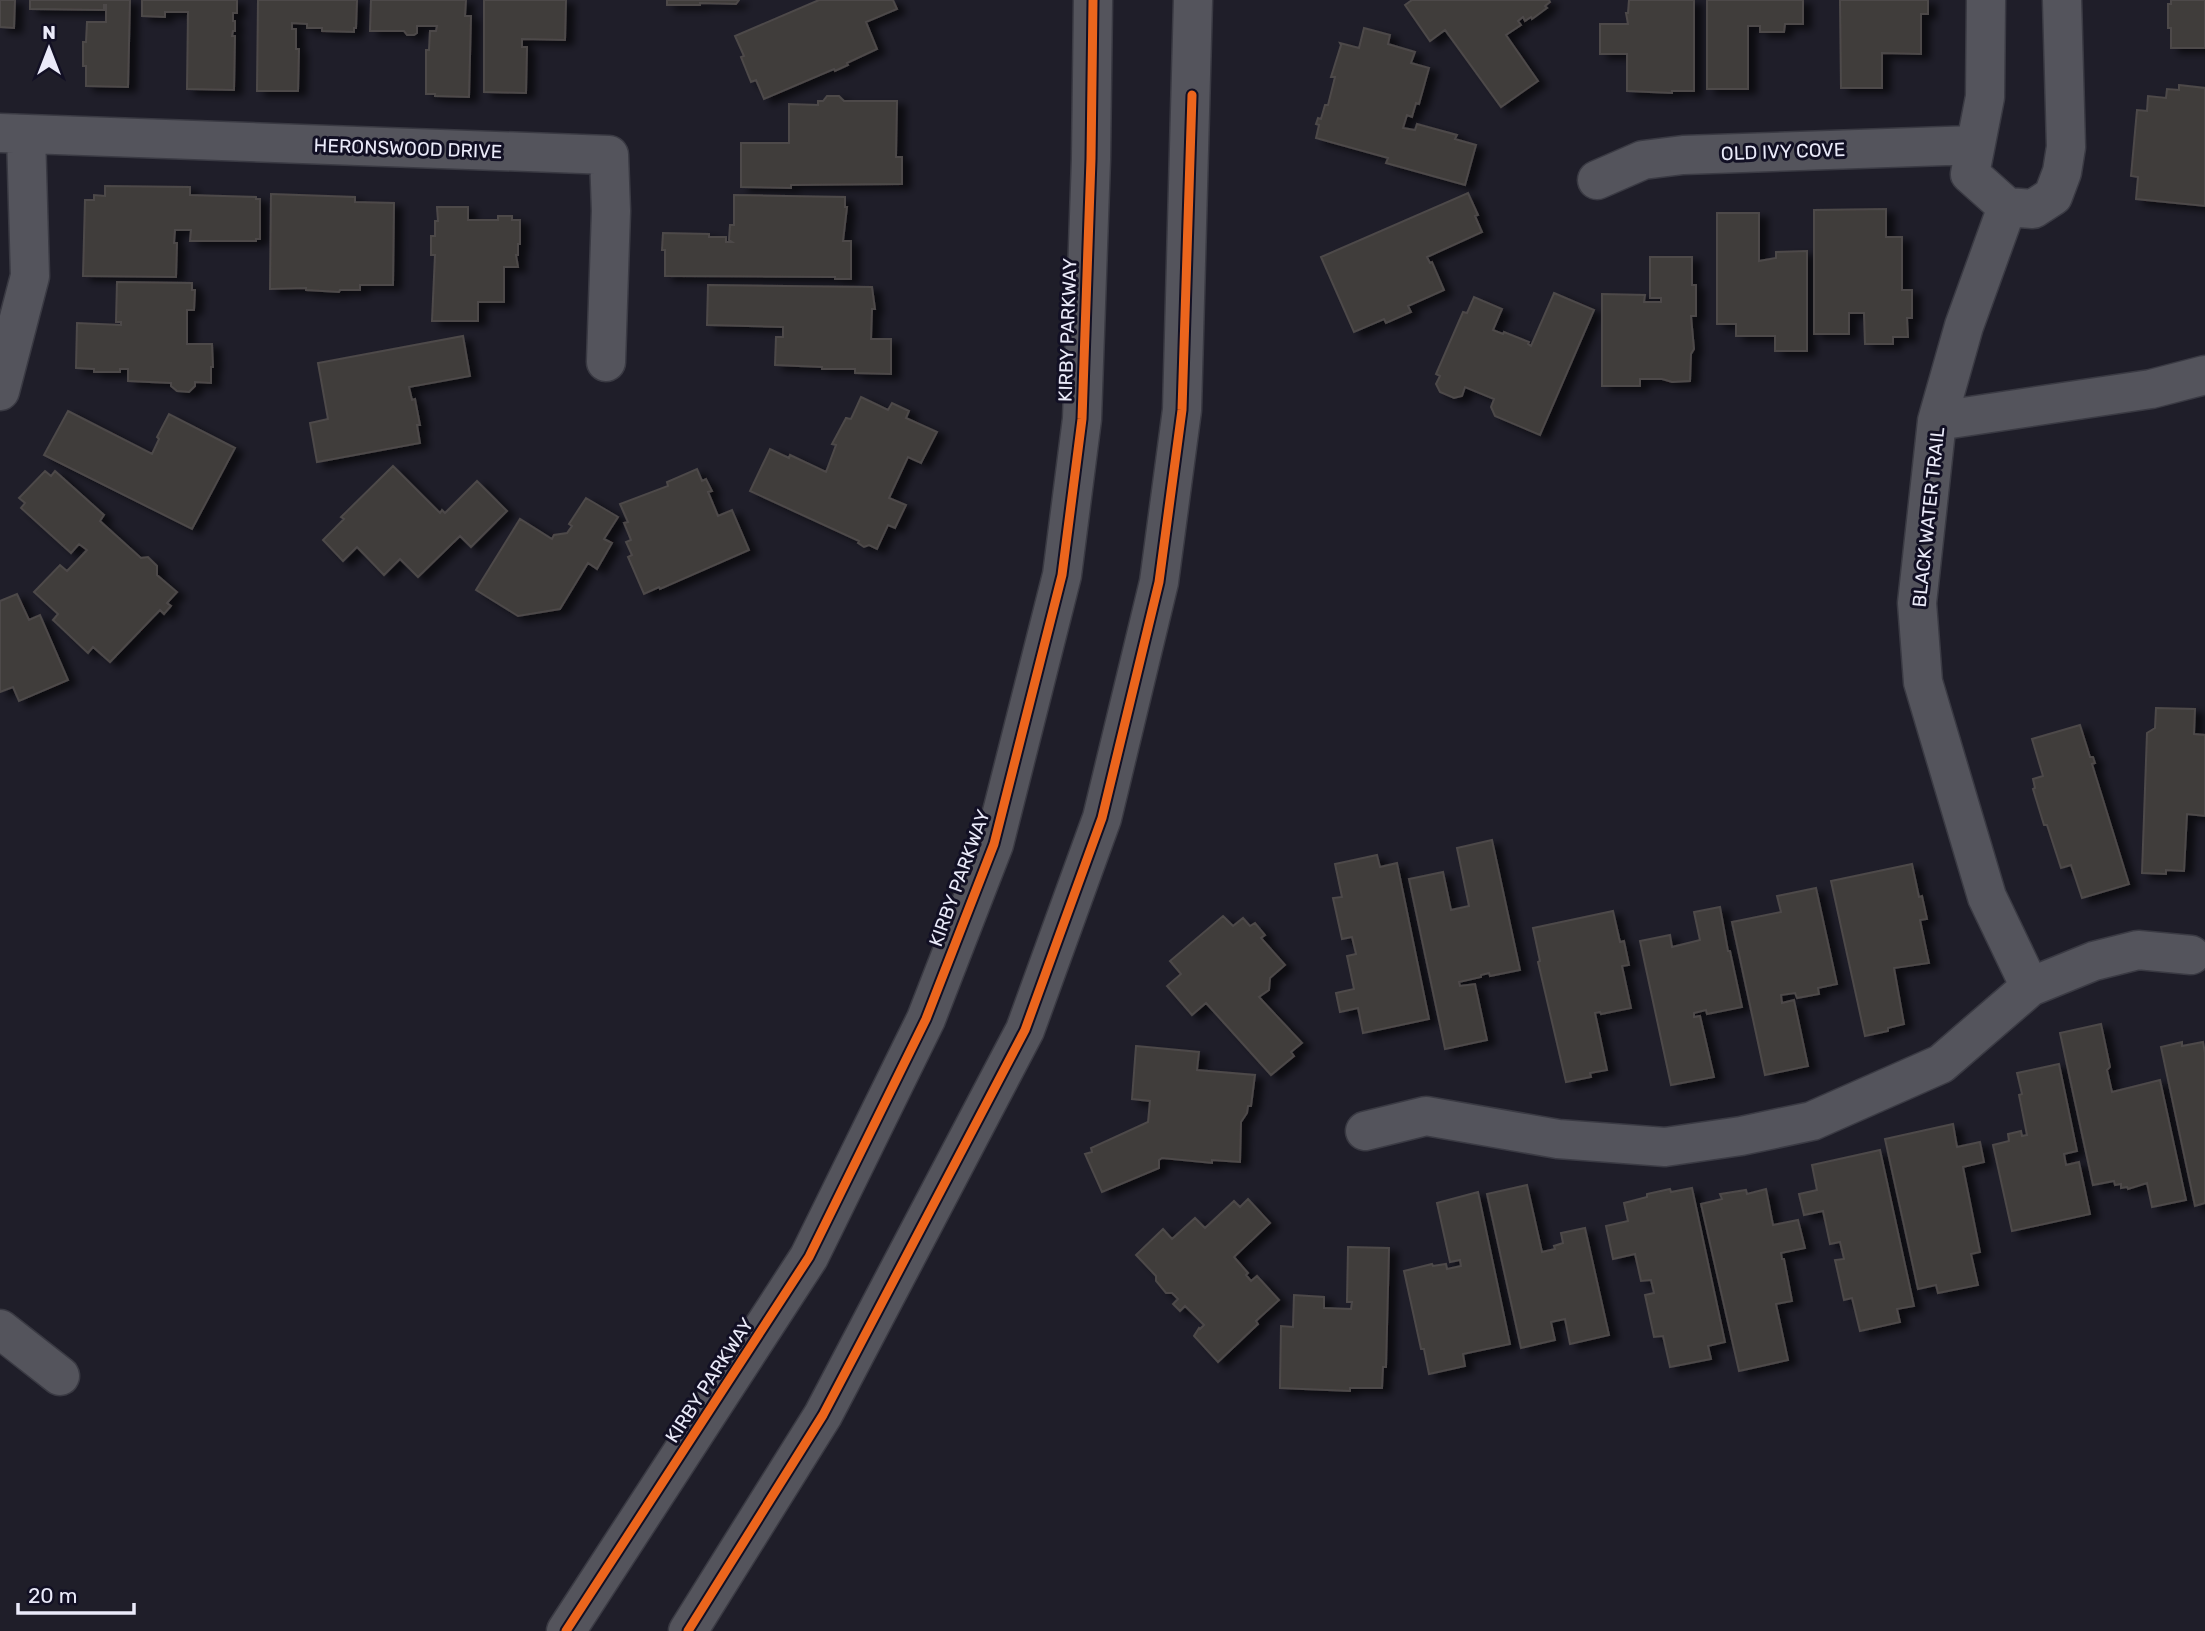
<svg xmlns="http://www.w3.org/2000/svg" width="2205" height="1631" font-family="Rubik,sans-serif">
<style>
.building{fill:#413d3b;stroke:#4d4949;stroke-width:2;filter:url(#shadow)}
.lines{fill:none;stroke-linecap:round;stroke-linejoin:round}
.minor-casing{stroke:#3a3a43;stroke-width:41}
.secondary-casing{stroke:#3a3a43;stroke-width:41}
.minor{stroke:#54545c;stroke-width:38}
.secondary{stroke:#54545c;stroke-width:38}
.cycleway-casing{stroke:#121024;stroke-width:13}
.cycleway{stroke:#eb651d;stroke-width:9}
.labels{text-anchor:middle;stroke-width:6;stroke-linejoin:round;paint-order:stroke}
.street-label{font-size:19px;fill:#eaeaf9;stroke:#121024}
</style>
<defs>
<filter id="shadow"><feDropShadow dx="8" dy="4.5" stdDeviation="3.5" flood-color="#0009"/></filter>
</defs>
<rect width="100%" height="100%" fill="#1f1e29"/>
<path class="building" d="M0 0H15L14 28 0 27Z
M30 0H130L128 87 86 86V66H83V42H86L87 22H106V5H104V10L30 9Z
M142 0H237V13H233V21H235V31H233L232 36H235L234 90 187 89 188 12H165V17L142 16Z
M258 0H357L356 28H354V32L322 31V28H307V24L292 23V29H296V49H299L298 91H257Z
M371 0H466L465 16H471L469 97 435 96V94H426V50H429L430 31H436L437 26H417V33L414 35H407L404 31H370Z
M484 0H566L565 40 522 39V47H527L526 93 484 92Z
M667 0H739L736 4 700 3V5H667Z
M819 0H893L897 9 866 22 877 49 847 63 848 65 835 71 834 69 764 99 756 80 751 82 741 57 744 56 735 36Z
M1412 0H1549L1550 2 1545 6 1547 8 1532 19 1531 17 1525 21 1523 17 1518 21 1521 25 1506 35 1538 81 1501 107 1445 30 1430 41 1405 5Z
M1629 0H1694V91H1672V93L1627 91V54H1600V24H1628L1626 13H1628Z
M1707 0H1803V24H1785L1784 32H1760V26H1748V89H1707Z
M1840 0H1928V14H1921V54L1882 53V88H1841Z
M2171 0H2205V48H2171V28H2168V4H2171Z
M1364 28 1390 35 1388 44 1415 52 1411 63 1429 68 1419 104 1416 103 1412 117 1407 115 1403 128 1415 130 1417 124 1457 135 1455 139 1476 145 1465 185 1386 163 1388 158 1316 138 1319 125 1316 124 1318 118 1321 119 1325 105H1328L1335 77H1331L1341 45 1340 43 1359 48Z
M2179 85 2205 88V206L2136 199 2138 177 2131 176 2137 110 2147 111 2148 96 2166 98 2167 89 2179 90Z
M827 96H839L844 101H897L896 157H902V184L791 185V188L741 187V143H789V104L818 105V101H823Z
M105 186 190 187V195L256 197V199H260V239H256V241H190L191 230H175L174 243H177L176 277 83 276 85 200H94V195L105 196Z
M1468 193 1478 215 1475 216 1482 232 1427 257 1430 263 1432 262 1444 290 1408 306 1411 312 1386 323 1384 319 1354 332 1321 257Z
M271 194 355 197V202L394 203 393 285H360V290H340L339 292 306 290V288L270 289Z
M734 195 845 197V207H847L843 241H851V279H835V277L665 276V250H662L663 233 709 234V237H726V242H732L729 240 730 225H734Z
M437 207H468V220H498V216H512V220H520V244H518V255H516L518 267H504V302H478V321H432L435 255H431V236H435V221H438Z
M1886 209V237H1902V290H1912V318H1907L1908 337H1893V344H1865L1864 313H1849V334H1814V210Z
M1717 213H1759V261L1776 258V252L1807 251V351H1775V336H1736V324H1717Z
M1650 257H1692V285H1696V316H1691L1694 349 1691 354 1690 381 1672 382 1662 379H1640V386H1602V294L1645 295 1644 302H1661V298H1650Z
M117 282 192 283V290H195L194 310H187V344H212L213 367H211V383L195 382V386L189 392 177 391 171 386V383L128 381V369H120V372H94V369L76 368 77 323 121 325V322H116Z
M708 285 872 287 875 309H872L871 339H891V374L855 373V369H822V367L775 365 776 337H783V327L707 325Z
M1554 293 1594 310 1540 435 1495 416 1491 407 1494 399 1465 387 1462 396 1454 398 1440 392 1436 384 1440 376 1436 374 1463 312 1467 313 1474 297 1502 309 1493 330 1503 334 1504 332 1529 342 1528 344 1531 346Z
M463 336 470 376 409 387 412 400 415 399 420 425H417L420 443 317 462 310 423 328 419 318 363Z
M861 397 888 410 892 403 909 411 906 418 937 432 921 463 908 457 889 498 906 505 895 528 888 525 877 549 869 545 864 547 858 543 859 541 750 491 770 449 789 458 790 455 826 472 836 445 832 444 846 418H845L851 419Z
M68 411 152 454 159 439 157 437 169 414 235 448 192 529 44 455Z
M393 466 440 513 442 510 445 513 477 481 507 511 471 547 460 536 418 577 400 559 384 575 357 547 343 561 323 540 344 519 341 517Z
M697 469 702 481 706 479 712 491 708 492 718 516 732 510 749 550 660 589 659 587 644 594 628 557 632 555 626 542 631 540 624 523 628 522 620 504 668 486 667 482Z
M45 471 51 476 55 471 104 515 100 521 141 558 148 557 157 566V575L177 592 167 603 171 606 164 614 160 610 110 662 93 647 88 653 53 620 58 614 34 592 60 565 67 571 87 550 79 544 71 553 21 508 25 503 19 498Z
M586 498 618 517 604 539 612 543 597 569 588 563 560 609 518 616 476 590 520 519 552 539 554 535 567 533 572 526 569 524Z
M17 594 29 620 40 615 68 680 19 701 13 687 0 692V601Z
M2156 708 2195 709 2194 734 2205 735V816L2187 814 2184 871 2166 870V874L2142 873 2147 733 2155 728Z
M2080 725 2090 757H2093L2095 763 2092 764 2129 884 2082 898 2071 865 2061 868 2047 825H2044L2033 789 2035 788 2033 779 2043 776 2032 739Z
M1492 840 1520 970 1490 976 1489 973 1481 975V977L1459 982 1460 986 1475 984 1487 1040 1445 1049 1409 879 1443 872 1451 910 1469 906 1457 848Z
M1377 855 1380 867 1397 863 1429 1019 1363 1033 1358 1008 1340 1012 1336 993 1354 989 1347 956 1356 954 1352 937 1342 939 1333 898 1342 897 1335 864Z
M1912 864 1919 897 1922 896 1927 919 1920 920 1929 963 1894 968 1904 1024 1888 1028V1031L1865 1036 1831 881Z
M1816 888 1837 984 1818 988 1819 994 1797 998 1795 993 1781 995 1782 1003 1794 1000 1808 1066 1765 1075 1732 922 1781 912 1777 896Z
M1720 907 1728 951H1730L1742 1007 1707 1014 1706 1010 1694 1013V1017L1700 1016 1714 1077 1671 1085 1640 941 1670 935 1672 947 1700 940 1694 912Z
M1613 911 1620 942 1624 941 1629 965 1622 966 1631 1008 1601 1014 1600 1012 1595 1013 1607 1070 1590 1073 1591 1077 1566 1082 1538 962 1540 961 1533 928Z
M1223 916 1233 926 1243 918 1250 926 1255 923 1265 935 1261 938 1285 965 1270 978 1269 990 1259 997 1302 1043 1291 1052 1294 1056 1271 1075 1206 1003 1192 1015 1167 986 1181 974 1170 961Z
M2101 1024 2110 1067 2107 1070 2112 1092 2160 1080 2186 1200 2152 1207 2147 1183 2128 1189 2127 1187 2121 1188V1184L2115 1185 2114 1181 2093 1185 2060 1033Z
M2182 1042V1046L2203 1042 2205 1053V1203L2195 1206 2161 1047Z
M1136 1046 1199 1052 1197 1070 1255 1075 1251 1106H1248L1247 1113 1241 1122 1240 1162 1212 1160V1163L1162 1158 1159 1160V1168L1102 1192 1085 1154 1092 1152 1091 1148 1148 1122 1150 1101 1132 1099Z
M2059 1064 2077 1151 2064 1154 2066 1165 2079 1162 2090 1214 2012 1231 1993 1145 2009 1141 2008 1134 2021 1131 2022 1136 2027 1135 2019 1095 2022 1094 2017 1073Z
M1953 1124 1957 1147 1980 1142 1984 1162 1963 1167 1980 1252 1971 1254 1978 1285 1938 1293 1936 1285 1918 1289 1885 1139Z
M1880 1150 1914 1306 1897 1309 1900 1322 1860 1331 1852 1298 1844 1300 1835 1260 1844 1259 1840 1242 1830 1244 1823 1211 1804 1215 1799 1194 1817 1190 1812 1165Z
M1527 1185 1542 1252 1555 1249 1554 1246 1563 1243 1561 1233 1585 1228 1609 1335 1570 1344 1565 1319 1551 1322 1555 1340 1521 1348 1487 1194Z
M1692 1188 1725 1342 1708 1346 1711 1359 1670 1367 1663 1336 1654 1337 1645 1295 1654 1293 1651 1280 1641 1281 1635 1254 1613 1259 1606 1226 1628 1221 1624 1203 1647 1197V1194L1670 1189 1671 1192Z
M1766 1189 1773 1225 1798 1220 1805 1248 1781 1253 1782 1259H1784L1792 1301 1776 1304 1788 1360 1739 1371 1701 1204 1722 1199 1720 1194 1746 1190 1747 1194Z
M1478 1192 1510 1344 1463 1354 1465 1366 1429 1374 1424 1349H1421L1404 1271 1432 1264 1433 1266 1446 1264 1447 1269 1461 1266 1460 1260 1450 1262 1437 1203Z
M1248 1199 1270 1223 1234 1257 1248 1273 1246 1275 1251 1281 1257 1276 1279 1300 1256 1321 1258 1324 1218 1362 1194 1336 1199 1328 1200 1329 1204 1325 1185 1306 1180 1311 1173 1304 1178 1299 1172 1293H1166L1156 1281V1276L1136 1255 1163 1229 1172 1239 1195 1218 1205 1228 1234 1201 1240 1207Z
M1348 1247 1389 1248 1386 1367H1383L1382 1388H1350V1391L1280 1388 1281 1326 1293 1327 1294 1295 1324 1297V1308L1351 1309 1352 1302H1347Z"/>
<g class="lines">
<defs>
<path id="minor" d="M1986 0 1985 97 1970 174 2007 207 2033 209 2053 196 2062 172 2066 147 2062 0
M0 133 609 155 611 211 606 362
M1597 180 1643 160 1683 155 1975 145
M2007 207 1964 326 1937 421 1917 603 1923 682 1987 897 2030 987
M0 391 30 276 26 134
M1937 421 2151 389 2205 375
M1365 1131 1426 1116 1558 1139 1665 1147 1741 1136 1812 1121 1941 1064 2030 987 2094 961 2138 950 2191 955
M0 1329 60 1376"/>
<path id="secondary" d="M566 1631 809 1257 926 1019 994 844 1062 575 1082 419 1091 159 1093 0
M688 1631 823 1415 1025 1030 1102 818 1159 582 1182 410 1193 0"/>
</defs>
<use href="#minor" class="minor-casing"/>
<use href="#secondary" class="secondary-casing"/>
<use href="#minor" class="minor"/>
<use href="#secondary" class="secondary"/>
<defs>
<path id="cycleway" d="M566 1631 809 1257 926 1019 994 844 1062 575 1082 419 1091 159 1093 0
M688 1631 823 1415 1025 1030 1102 818 1159 582 1182 410 1192 95"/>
</defs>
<use href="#cycleway" class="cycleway-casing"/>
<use href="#cycleway" class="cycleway"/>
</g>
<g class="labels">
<g class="street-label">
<text transform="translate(408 148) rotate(2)" y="7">HERONSWOOD DRIVE</text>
<text transform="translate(1783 151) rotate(-2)" y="7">OLD IVY COVE</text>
<text transform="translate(1067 330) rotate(-88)" y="7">KIRBY PARKWAY</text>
<text transform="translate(1928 517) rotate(-84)" y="7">BLACK WATER TRAIL</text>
<text transform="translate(959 878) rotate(-70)" y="7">KIRBY PARKWAY</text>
<text transform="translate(709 1380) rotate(-57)" y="7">KIRBY PARKWAY</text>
</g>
</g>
<g transform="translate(49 49)" stroke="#121024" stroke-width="5" paint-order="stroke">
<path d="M0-5L12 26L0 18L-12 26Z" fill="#eaeaf9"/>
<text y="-10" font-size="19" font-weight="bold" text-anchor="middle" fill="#eaeaf9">N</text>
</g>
<path d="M18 1603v10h116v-10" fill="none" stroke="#eaeaf9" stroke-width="3.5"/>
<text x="28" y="1603" font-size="21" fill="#eaeaf9" stroke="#121024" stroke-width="5" paint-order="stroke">20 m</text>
</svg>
